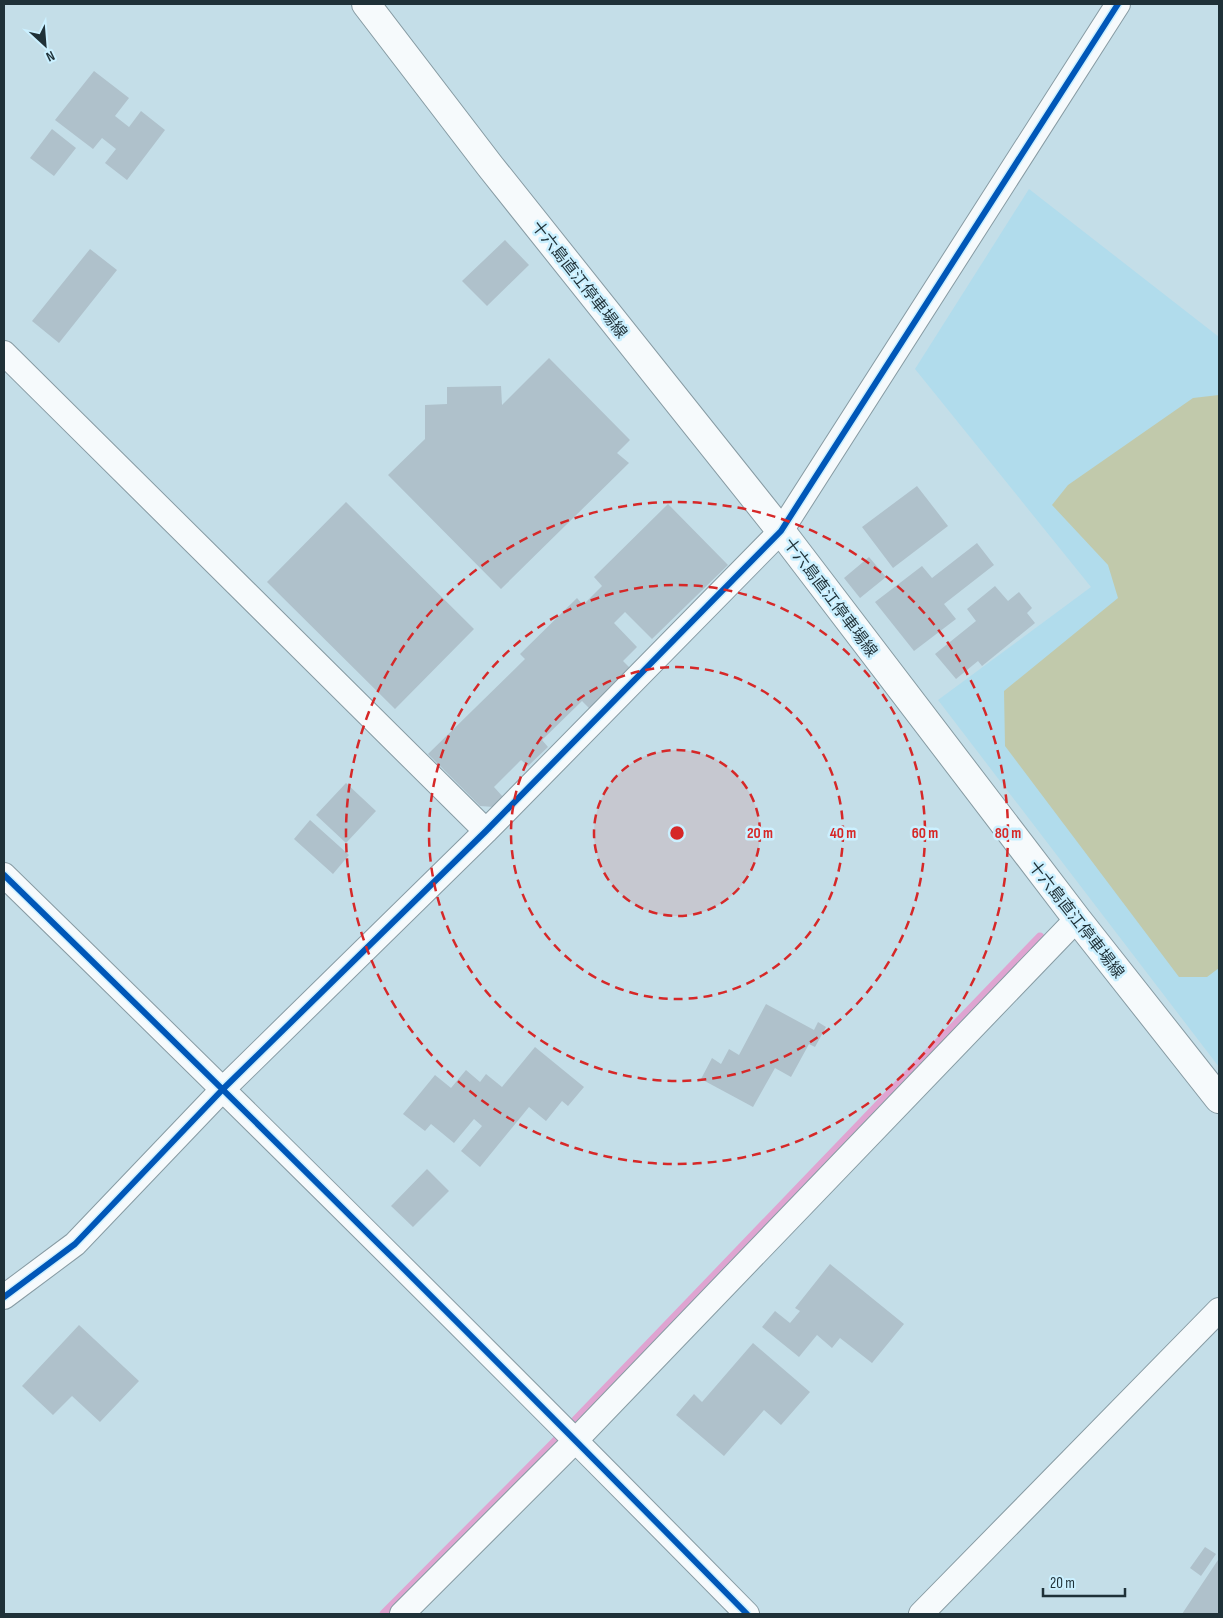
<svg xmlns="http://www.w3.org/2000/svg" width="1223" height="1618" font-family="'Sofia Sans Condensed','Noto Sans JP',sans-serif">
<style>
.built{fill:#b1dcec}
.green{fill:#c1c9ab}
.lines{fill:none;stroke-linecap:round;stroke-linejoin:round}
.stream{stroke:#dfa4d1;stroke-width:9}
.building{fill:#afc1cb}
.minor-casing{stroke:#879ba3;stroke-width:26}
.secondary-casing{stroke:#879ba3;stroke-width:30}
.minor{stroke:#f6fafc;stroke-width:24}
.secondary{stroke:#f6fafc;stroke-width:28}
.cycleway-casing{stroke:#cbf0ff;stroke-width:9}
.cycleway{stroke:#0057b8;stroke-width:6}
.ring{fill:none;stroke:#d62828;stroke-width:2.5;stroke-dasharray:9 6}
.labels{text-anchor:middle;stroke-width:5;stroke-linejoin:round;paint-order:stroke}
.street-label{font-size:16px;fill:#1f3138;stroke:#cbf0ff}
.centre{fill:#d62828;stroke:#cbf0ff;stroke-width:2.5}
.ring-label{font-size:15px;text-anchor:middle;font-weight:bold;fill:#d62828;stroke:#cbf0ff;stroke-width:5;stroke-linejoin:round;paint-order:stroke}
</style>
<rect width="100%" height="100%" fill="#c4dee8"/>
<path class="built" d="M1029 189 1219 337V1067L938 700 1091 587 915 369Z"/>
<path class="green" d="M1219 395V968L1207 977H1179L1005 746 1004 691 1118 598 1108 565 1052 505 1068 485 1193 398Z"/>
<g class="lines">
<path class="stream" d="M384 1614 554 1443 1040 937"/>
</g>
<path class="building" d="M94 71 129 98 115 116 129 127 141 111 165 130 127 180 105 163 116 149 102 138 93 149 55 120Z
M52 129 76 148 54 176 30 158Z
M505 240 529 265 487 306 462 281Z
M90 249 117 270 59 343 32 321Z
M549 358 630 440 617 453 629 463 501 589 388 475 425 439V405L447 404V387L501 386 502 405Z
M917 486 948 526 893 568 862 527Z
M346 502 474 629 395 709 267 582Z
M668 504 728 565 652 639 625 612 614 623 637 647 623 661 633 671 592 711 582 701 542 740 548 747 528 766 521 760 494 787 504 798 494 807 480 806 428 754 525 659 520 654 577 598 583 605 602 586 594 577Z
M977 543 994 565 944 604 956 619 914 651 875 602 922 566 932 578Z
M869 557 886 577 860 598 844 578Z
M995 586 1008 601 1019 592 1032 608 1027 613 1035 623 982 666 978 661 956 679 935 654 976 621 967 609Z
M346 783 376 811 346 843 316 815Z
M310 820 349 855 333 874 294 839Z
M766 1004 814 1030 818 1022 826 1027 815 1047 809 1044 791 1077 775 1068 753 1107 701 1079 712 1058 721 1064 729 1049 739 1055Z
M535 1047 584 1087 568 1106 562 1101 546 1121 529 1107 480 1167 461 1151 482 1126 474 1119 454 1143 431 1124 425 1131 403 1114 435 1075 451 1088 466 1070 480 1082 486 1074 502 1087Z
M427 1169 449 1191 413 1227 391 1206Z
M830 1264 904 1324 872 1363 840 1338 832 1348 817 1335 799 1357 762 1327 775 1311 790 1323 800 1311 795 1308Z
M79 1325 139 1381 100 1422 72 1396 53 1415 22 1386Z
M753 1343 810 1392 781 1425 764 1410 724 1456 676 1415 694 1394 702 1402Z
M1205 1547 1216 1554 1201 1576 1190 1568Z
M1218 1560 1219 1561V1614H1182Z"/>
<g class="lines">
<defs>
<path id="minor" d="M4 353 486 831
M4 875C254 1119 502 1365 747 1614
M4 1297 75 1244 223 1089 486 831 781 531 1118 4
M402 1614 576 1440 1077 919
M921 1614 1219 1310"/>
<path id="secondary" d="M366 4 490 166 781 531 1077 919 1219 1099"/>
</defs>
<use href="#minor" class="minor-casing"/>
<use href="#secondary" class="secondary-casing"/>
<use href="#minor" class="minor"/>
<use href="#secondary" class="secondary"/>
<defs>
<path id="cycleway" d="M4 875C254 1119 502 1365 747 1614
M4 1297 75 1244 223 1089 486 831 781 531 1118 4"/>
</defs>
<use href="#cycleway" class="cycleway-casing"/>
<use href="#cycleway" class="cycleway"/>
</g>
<circle cx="677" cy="833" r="83" fill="#d62828" fill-opacity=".12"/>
<g class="ring">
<circle cx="677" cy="833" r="83"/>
<circle cx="677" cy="833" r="166"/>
<circle cx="677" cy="833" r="248"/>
<circle cx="677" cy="833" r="331"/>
</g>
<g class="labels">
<g class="street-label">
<text transform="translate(580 279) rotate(52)" y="6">十六島直江停車場線</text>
<text transform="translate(831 597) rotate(53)" y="6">十六島直江停車場線</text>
<text transform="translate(1077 919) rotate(52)" y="6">十六島直江停車場線</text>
</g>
</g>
<circle cx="677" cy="833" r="8" class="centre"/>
<g class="ring-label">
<text x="760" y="838">20 m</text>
<text x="843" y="838">40 m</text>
<text x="925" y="838">60 m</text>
<text x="1008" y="838">80 m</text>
</g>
<rect width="1223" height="1618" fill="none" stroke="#1f3138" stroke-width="10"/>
<g transform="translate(45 45) rotate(154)" stroke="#cbf0ff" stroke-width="4" paint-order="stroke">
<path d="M0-4L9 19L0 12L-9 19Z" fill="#1f3138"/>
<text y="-8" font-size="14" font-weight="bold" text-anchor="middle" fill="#1f3138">N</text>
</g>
<path d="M1043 1588v8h82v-8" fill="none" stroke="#1f3138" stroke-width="2.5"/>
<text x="1050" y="1588" font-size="15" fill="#1f3138" stroke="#cbf0ff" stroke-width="4" paint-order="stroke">20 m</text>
</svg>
